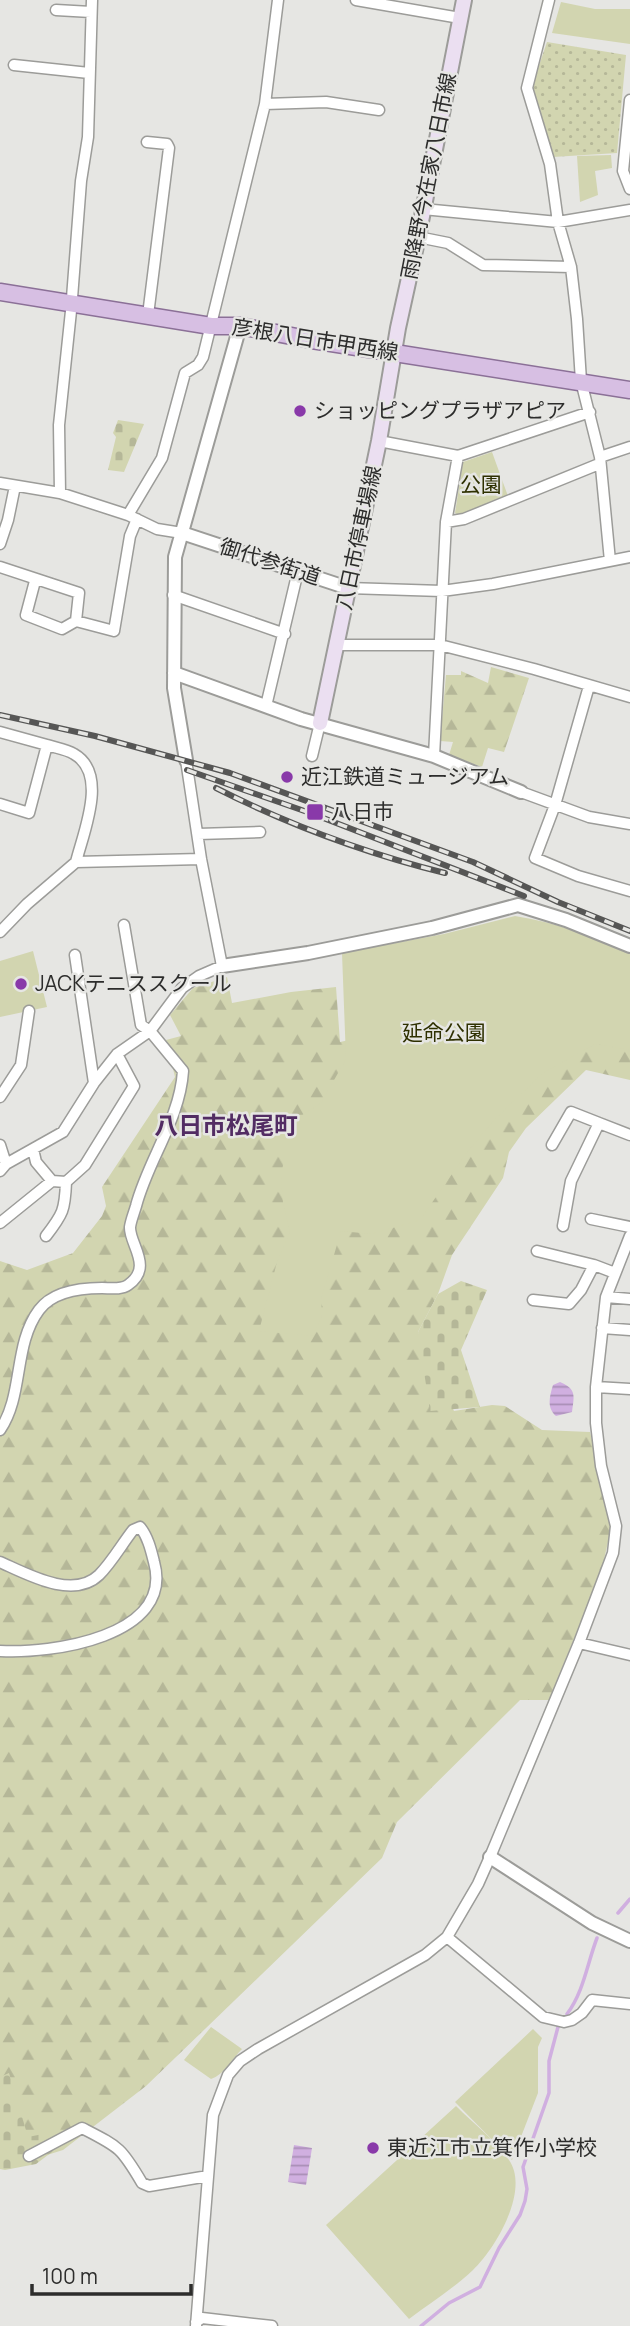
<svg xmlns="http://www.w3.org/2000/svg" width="630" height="2326" font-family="Manrope,'Noto Sans JP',sans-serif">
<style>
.grass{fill:url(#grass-dots)}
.forest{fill:url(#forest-firs)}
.cemetery{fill:url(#cemetery-stones)}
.park{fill:#d2d5b0}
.water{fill:url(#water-rules)}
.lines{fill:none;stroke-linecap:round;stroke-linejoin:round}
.stream{stroke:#d0afe0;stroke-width:3.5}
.minor-casing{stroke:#9c9c99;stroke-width:13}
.tertiary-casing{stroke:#9c9c99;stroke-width:16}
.secondary-casing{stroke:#9c9c99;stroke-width:18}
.primary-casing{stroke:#8b7097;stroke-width:19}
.minor{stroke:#fff;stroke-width:10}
.tertiary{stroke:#fff;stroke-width:12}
.secondary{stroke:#ebdff1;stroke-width:14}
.primary{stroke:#d7bfe3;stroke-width:16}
.rail-casing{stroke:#565655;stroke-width:6}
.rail{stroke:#e6e6e3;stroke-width:3.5;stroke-dasharray:10;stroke-linecap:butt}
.poi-dot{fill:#8939a9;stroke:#e6e6e3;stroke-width:2.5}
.labels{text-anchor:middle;stroke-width:5;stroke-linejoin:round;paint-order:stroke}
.street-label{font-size:21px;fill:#2d2d2c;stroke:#e6e6e3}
.poi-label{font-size:21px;fill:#2d2d2c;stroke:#e6e6e3;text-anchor:start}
.park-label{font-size:21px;fill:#2e3001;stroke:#e6e6e3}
.quarter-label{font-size:24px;font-weight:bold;fill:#522c63;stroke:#e6e6e3}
</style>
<defs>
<pattern id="grass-dots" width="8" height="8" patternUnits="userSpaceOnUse" patternTransform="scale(1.75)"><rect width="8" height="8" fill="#d2d5b0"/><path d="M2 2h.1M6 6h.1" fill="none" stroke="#b5b798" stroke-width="1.8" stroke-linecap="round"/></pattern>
<pattern id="forest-firs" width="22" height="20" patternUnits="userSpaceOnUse" patternTransform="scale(1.75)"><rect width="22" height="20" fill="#d2d5b0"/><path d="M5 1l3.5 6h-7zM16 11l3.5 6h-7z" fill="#b5b798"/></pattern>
<pattern id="cemetery-stones" width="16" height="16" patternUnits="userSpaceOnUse" patternTransform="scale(1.75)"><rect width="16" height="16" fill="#d2d5b0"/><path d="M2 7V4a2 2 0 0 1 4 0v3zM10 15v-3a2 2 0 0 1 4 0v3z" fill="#b5b798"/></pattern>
<pattern id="water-rules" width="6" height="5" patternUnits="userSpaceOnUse" patternTransform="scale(1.75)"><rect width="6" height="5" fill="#d0afe0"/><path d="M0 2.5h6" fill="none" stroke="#a98fb6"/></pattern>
</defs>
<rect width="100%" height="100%" fill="#e6e6e3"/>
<path class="grass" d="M547 42 626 55 617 153 553 157 531 89Z"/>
<path class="forest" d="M491 667 529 678 504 752 488 748 482 767 449 755 453 742 440 741 446 675H461V671L488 683Z
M630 952V1080L586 1070 526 1128 509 1152 503 1178 452 1255 438 1294 418 1332 454 1411 492 1405 505 1406 542 1430 590 1432 612 1524 601 1573 549 1700H520L397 1822 382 1858 146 2086 63 2150 28 2161 0 2159V1261L27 1270 73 1253 102 1216 106 1206 102 1187 175 1077 166 1040 181 1036 170 1015 193 988 227 977 232 1003 291 992 336 987 340 1042 447 1019Z"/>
<path class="cemetery" d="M118 420 144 424 124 472 108 470 116 437 113 433Z
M461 1281 487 1290 461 1350 480 1407 430 1411 418 1332 438 1294Z
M9 2073 28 2137 58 2131 60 2146 36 2164 5 2170 0 2169V2077Z"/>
<path class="park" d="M561 2 595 9H630V44L552 33Z
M611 155 612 168 595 171 598 195 580 202 577 156Z
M492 452 509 499 460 516 455 513 463 462Z
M515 916C555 922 593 937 630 952V1050L595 1044 543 1073 494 1120 465 1155 420 1220 371 1234 341 1231 322 1296 321 1318 313 1336 259 1331 277 1262 290 1232 283 1203 281 1177 290 1123 321 1103 346 1059 342 953 444 934Z
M33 951 47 1007 0 1017V961Z
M211 2027 242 2049C232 2059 224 2075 211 2079L184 2060Z
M533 2029 542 2038 538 2047V2093L512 2160 455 2102Z
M456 2106C473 2123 496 2141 509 2160 530 2190 496 2248 473 2270 454 2288 430 2303 409 2319L326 2225Z"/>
<path class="water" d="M560 1382C577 1389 574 1396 572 1412L556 1416C546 1408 550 1395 553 1385Z
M294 2145 312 2148 306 2185 288 2182Z"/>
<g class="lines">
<path class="stream" d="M618 1913 630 1899
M567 2014C584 1991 587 1964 597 1938
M421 2326 449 2303 480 2287 499 2248 520 2215 525 2201 527 2189 523 2167 549 2093V2061L558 2027"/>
<defs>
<path id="minor" d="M356 0 460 18
M549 0 527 88 550 164 558 222 571 267 577 319 581 381 600 457 610 561
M56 10 91 12
M14 65 89 73
M630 100 623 171 630 189
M265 104 326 102 379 110
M147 142 167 144 169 148 148 315
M423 209 558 222 630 210
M418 237 448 243 483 265 571 267
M379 441 458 456 590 412
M600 457 630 447
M0 483 60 493 128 515 157 529 182 533
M60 493 59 425 71 311 81 181 88 137 92 0
M128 515 162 458 185 373 198 365 203 357 265 104 278 0
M446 522 464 519 599 464
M0 544 8 520 15 486
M0 567 79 593 76 621
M35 581 26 615 62 629 76 621 114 631 130 536 137 519
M348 588 442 591 493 584 630 557
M173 595 285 634
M337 645H440L534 669 630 697
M589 686 555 805 535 858 578 876 630 891
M266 706 298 571
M0 732 47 745 29 813 0 804
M47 745C56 748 66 749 74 754 109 774 83 833 76 862L201 859
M312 756 320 723
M434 756 446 522 458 456
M521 792 589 817 630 824
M198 834 260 832
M0 932 27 904 76 862
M75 955 94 1083
M0 1097 21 1065 29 1011
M0 1145 6 1164
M552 1145 571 1112 599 1123
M33 1149 36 1162 52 1181 66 1182 85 1165 134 1086 117 1054
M0 1171 6 1164 63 1132 94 1083 117 1054 150 1031 182 988 199 976 222 966 201 859 186 760
M591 1219 630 1227
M0 1223 52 1181
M563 1226 571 1181 599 1123 630 1135
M46 1236C63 1214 65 1210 66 1182
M537 1251 594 1265 615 1273
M606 1297 630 1299
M533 1300 569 1304 581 1290 594 1265
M602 1328 630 1330
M596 1387 630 1389
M0 1430C24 1395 13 1345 39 1310 53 1291 81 1288 102 1288 110 1288 121 1290 128 1285 154 1267 129 1244 130 1227 131 1220 134 1213 136 1206 148 1160 180 1119 183 1071L150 1031 141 1025 124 925
M0 1562C27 1574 73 1600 99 1575 112 1562 122 1544 133 1530L140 1527C148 1537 151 1550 154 1562 175 1637 50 1654 0 1651
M579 1643 630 1655
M447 1937 543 2017 564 2022 572 2020 582 2013 592 2000 630 2004
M29 2156 82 2128C119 2147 121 2147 142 2183L149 2186 208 2176
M196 2322 202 2318 272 2326
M196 2326 213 2115 228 2075 240 2061 258 2049 425 1955 447 1937 478 1884 490 1857 579 1643 613 1553 616 1526 601 1466 596 1423V1387L606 1297 630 1236"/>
<path id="tertiary" d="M182 533 348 588
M174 673 301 719 434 756 521 792
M186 760 174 688 175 557 240 326
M222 966 308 953 432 928 518 905 566 920 630 946
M490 1857 592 1923 630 1941"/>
<path id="secondary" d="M320 723 379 441 398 328 418 237 464 0"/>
<path id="primary" d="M0 292 211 326H240L312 340 630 390"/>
</defs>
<use href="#minor" class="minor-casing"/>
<use href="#tertiary" class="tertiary-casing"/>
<use href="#secondary" class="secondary-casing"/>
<use href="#primary" class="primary-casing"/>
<use href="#minor" class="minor"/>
<use href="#tertiary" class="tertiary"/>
<use href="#secondary" class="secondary"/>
<use href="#primary" class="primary"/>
<defs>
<path id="rail" d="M0 715 95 736 230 773 473 862 558 902 630 931
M187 770 313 814 524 896
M216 788C287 824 368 854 445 873"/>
</defs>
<use href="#rail" class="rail-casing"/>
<use href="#rail" class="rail"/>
</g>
<g class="poi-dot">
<circle cx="300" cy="411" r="7"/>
<circle cx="287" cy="777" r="7"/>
<rect x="306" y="803" width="18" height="18" rx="3.5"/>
<circle cx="21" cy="984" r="7"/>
<circle cx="373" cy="2148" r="7"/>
</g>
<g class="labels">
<g class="street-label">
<text transform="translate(429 176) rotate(-79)" y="7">雨降野今在家八日市線</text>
<text transform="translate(315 340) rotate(9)" y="7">彦根八日市甲西線</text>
<text transform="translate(359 538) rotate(-78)" y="7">八日市停車場線</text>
<text transform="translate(270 562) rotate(18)" y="7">御代参街道</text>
</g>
<g class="poi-label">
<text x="314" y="418">ショッピングプラザアピア</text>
<text x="301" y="784">近江鉄道ミュージアム</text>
<text x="331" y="819">八日市</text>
<text x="35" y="991">JACKテニススクール</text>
<text x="387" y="2155">東近江市立箕作小学校</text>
</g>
<g class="park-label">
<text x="481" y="492">公園</text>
<text x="444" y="1040">延命公園</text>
</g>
<g class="quarter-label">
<text x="226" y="1134">八日市松尾町</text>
</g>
</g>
<path d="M32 2284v10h159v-10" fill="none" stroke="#2d2d2c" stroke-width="3.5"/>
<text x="42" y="2284" font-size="21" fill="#2d2d2c" stroke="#e6e6e3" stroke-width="5" paint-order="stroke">100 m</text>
</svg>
